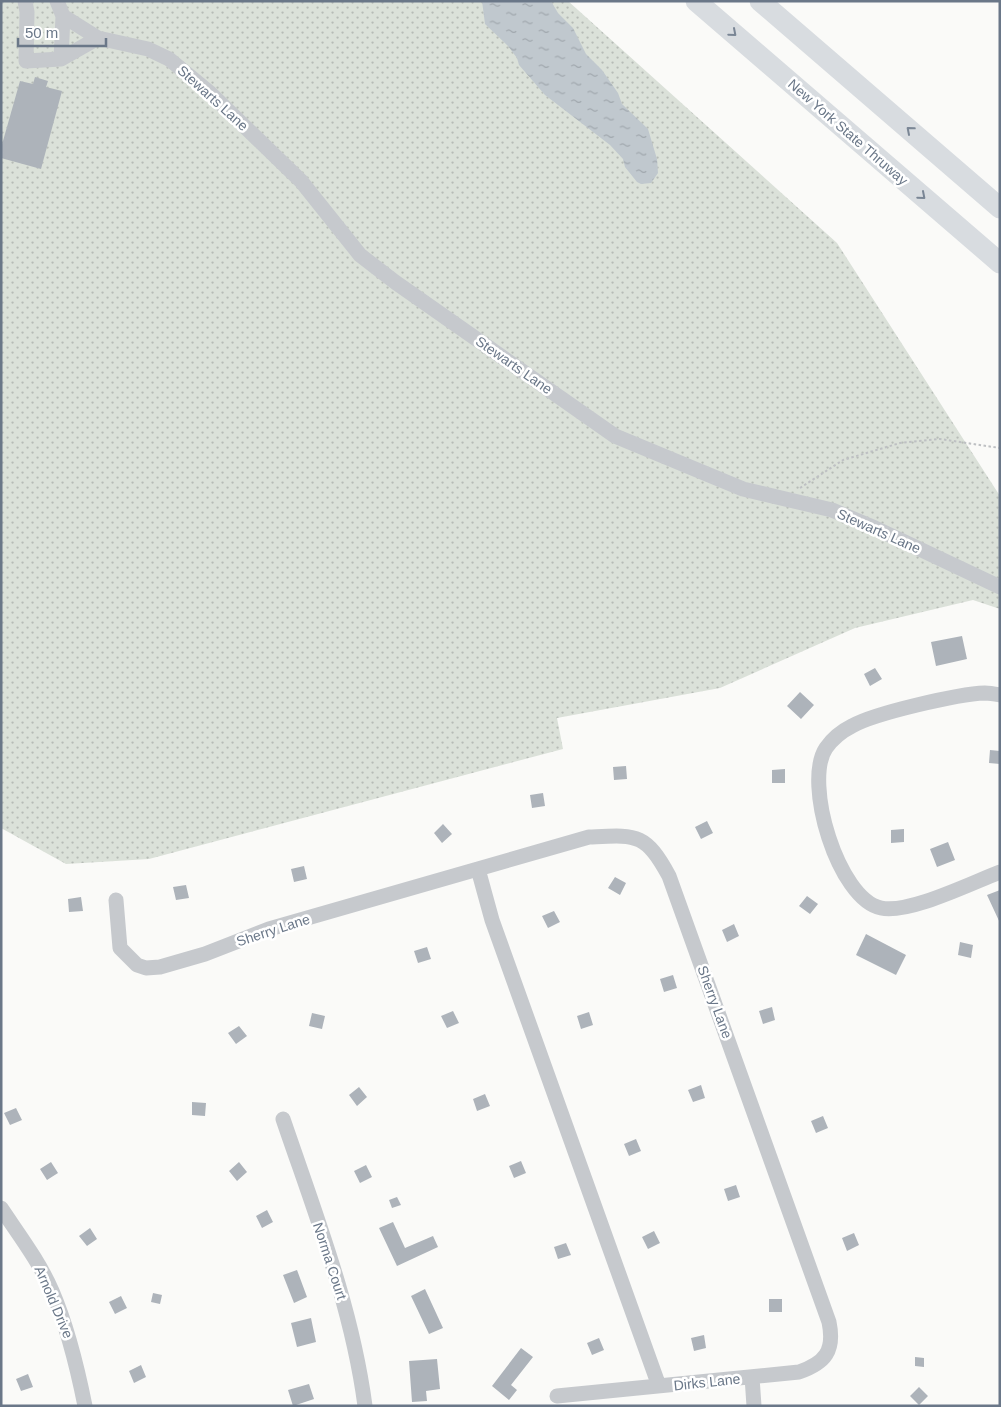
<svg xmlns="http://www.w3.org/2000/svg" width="1001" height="1407" font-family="Helvetica,sans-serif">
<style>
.grass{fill:url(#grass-dots)}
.water{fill:url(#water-ripples)}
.building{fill:#adb3ba}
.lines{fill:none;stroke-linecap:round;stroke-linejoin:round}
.path{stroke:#bec0c3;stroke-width:2;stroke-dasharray:2.5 2.5;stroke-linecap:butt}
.minor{stroke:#c6c9cd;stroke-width:15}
.highway{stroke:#d8dce0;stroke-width:21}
.oneway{stroke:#7a8695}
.labels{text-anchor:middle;stroke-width:5;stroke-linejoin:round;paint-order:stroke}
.street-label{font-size:14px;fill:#6a7788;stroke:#fff}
</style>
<defs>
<pattern id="grass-dots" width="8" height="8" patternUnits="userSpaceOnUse" patternTransform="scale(1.25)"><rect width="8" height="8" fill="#dbe1d9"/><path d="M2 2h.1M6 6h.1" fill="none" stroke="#b6bbb6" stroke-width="1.8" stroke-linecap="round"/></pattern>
<pattern id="water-ripples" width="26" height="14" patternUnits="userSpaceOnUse" patternTransform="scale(1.25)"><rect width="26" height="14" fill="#c0c8ce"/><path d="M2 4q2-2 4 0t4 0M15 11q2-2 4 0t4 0" fill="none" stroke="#a0a7ad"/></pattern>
</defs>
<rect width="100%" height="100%" fill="#fafaf8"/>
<path class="grass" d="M1 1H568L837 243 1000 496V609L973 600 855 628 720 688 557 718 563 749 149 859 66 864 1 828Z"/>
<path class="water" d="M482 1H551L558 13 573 28 586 54 602 70 618 93 622 104 648 129 657 159 658 173 651 183 641 184 637 182 625 167 623 159 610 145 545 95 519 65 517 58 508 46 485 24Z"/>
<path class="building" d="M35 77 48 81 46 87 62 91 41 169 1 158V148L20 81 33 84Z
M962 636 967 659 936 666 931 642Z
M875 668 882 679 870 686 864 674Z
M800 692 814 705 801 719 787 706Z
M990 750 1000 751V764L989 763Z
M626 766 627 779 614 780 613 767Z
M785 769V783H772V770Z
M543 793 545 806 532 808 530 795Z
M707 821 713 833 701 839 695 827Z
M443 824 452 834 442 843 434 833Z
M904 829V842L891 843V830Z
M948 842 955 860 937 867 930 849Z
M304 866 307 879 294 882 291 869Z
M615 877 626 883 620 895 608 888Z
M186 885 189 898 176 900 173 887Z
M1000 890V923L987 895Z
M807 896 818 904 810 914 799 906Z
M81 897 83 911 69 912 68 899Z
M554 911 560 922 548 928 542 916Z
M734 924 739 936 727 942 722 930Z
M866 934 906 955 896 975 856 955Z
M960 942 973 945 971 958 958 955Z
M427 947 431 959 418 963 414 951Z
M673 975 677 988 664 992 660 979Z
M772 1007 775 1020 763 1024 759 1011Z
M453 1011 459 1023 447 1028 441 1016Z
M589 1012 593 1025 581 1029 577 1016Z
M312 1013 325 1016 322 1029 309 1026Z
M239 1026 247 1036 236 1044 228 1033Z
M701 1085 705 1098 693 1102 688 1090Z
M359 1087 367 1097 357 1106 349 1095Z
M485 1094 490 1106 477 1111 473 1099Z
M192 1102 206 1103 205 1116 192 1115Z
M16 1108 22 1120 10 1125 4 1113Z
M823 1116 828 1128 816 1133 811 1121Z
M636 1139 641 1151 629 1156 624 1144Z
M521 1161 526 1173 514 1178 509 1166Z
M51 1162 58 1173 47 1180 40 1169Z
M239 1162 247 1172 237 1181 229 1171Z
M366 1165 372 1177 360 1183 354 1171Z
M736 1185 740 1197 728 1201 724 1189Z
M397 1197 401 1205 392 1208 389 1200Z
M267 1210 273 1222 262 1228 256 1216Z
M393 1222 405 1248 433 1236 438 1247 397 1266 379 1228Z
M90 1228 97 1239 87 1246 79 1236Z
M654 1231 660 1243 648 1249 642 1237Z
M854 1233 859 1245 847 1251 842 1238Z
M566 1243 571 1255 558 1259 554 1247Z
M297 1270 307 1297 294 1303 283 1275Z
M425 1289 443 1328 429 1334 411 1296Z
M153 1293 162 1295 160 1304 151 1302Z
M121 1296 127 1308 115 1314 109 1302Z
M769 1299H782V1312H769Z
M311 1318 316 1342 297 1347 291 1323Z
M704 1335 706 1348 694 1351 691 1338Z
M599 1338 604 1350 592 1355 587 1343Z
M521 1348 533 1357 511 1385 517 1390 509 1400 492 1386Z
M915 1357 924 1358V1367L915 1366Z
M437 1359 440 1389 426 1391 427 1401 412 1402 409 1361Z
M141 1365 146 1377 134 1383 129 1371Z
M28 1374 33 1387 21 1391 16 1379Z
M309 1384 314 1399 293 1406 288 1390Z
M919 1387 928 1396 919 1405 910 1396Z"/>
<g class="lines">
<path class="path" d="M800 488 843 460 900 443 940 439 1000 448"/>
<path class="minor" d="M25 1 27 12 26 61 61 59 98 38
M57 1 63 16 98 38 148 49 169 59 209 92 301 181 360 255 395 282 615 436 743 489 832 510 875 528 1000 587
M61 59 63 16
M1000 695C995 694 990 693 985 693 958 694 875 713 852 726 842 731 833 738 826 748 803 782 838 899 881 908 909 914 971 883 1000 872
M478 869 492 920 659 1386
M116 900 120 948 137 965 146 968 160 967 205 954 269 929 589 837C636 835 645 832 669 876L829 1322C835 1351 825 1363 799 1372L557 1396
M283 1119C315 1213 352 1307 365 1406
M1 1208C19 1235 39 1261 52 1291 68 1328 77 1366 85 1406
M752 1377 754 1406"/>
<path class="highway" d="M696 1 1000 263
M760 1 1000 208"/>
</g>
<defs><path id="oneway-chevron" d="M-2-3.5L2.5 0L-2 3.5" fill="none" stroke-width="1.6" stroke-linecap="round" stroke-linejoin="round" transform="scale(1.25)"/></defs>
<g class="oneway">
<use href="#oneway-chevron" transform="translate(733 33) rotate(41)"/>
<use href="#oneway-chevron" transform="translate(910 130) rotate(-139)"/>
<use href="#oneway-chevron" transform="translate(922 196) rotate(41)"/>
</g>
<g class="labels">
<g class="street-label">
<text transform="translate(213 98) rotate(42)" y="5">Stewarts Lane</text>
<text transform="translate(848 132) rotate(41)" y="5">New York State Thruway</text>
<text transform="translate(514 365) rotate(35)" y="5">Stewarts Lane</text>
<text transform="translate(879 531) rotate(24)" y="5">Stewarts Lane</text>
<text transform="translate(273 930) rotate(-18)" y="5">Sherry Lane</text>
<text transform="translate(715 1002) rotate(70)" y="5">Sherry Lane</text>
<text transform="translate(330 1261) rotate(72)" y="5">Norma Court</text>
<text transform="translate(54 1302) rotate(67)" y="5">Arnold Drive</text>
<text transform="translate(707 1382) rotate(-6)" y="5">Dirks Lane</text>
</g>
</g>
<rect width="1001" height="1407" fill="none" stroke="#6a7788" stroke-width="5"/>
<path d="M18 38v8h88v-8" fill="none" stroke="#6a7788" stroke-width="2.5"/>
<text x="25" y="38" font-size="15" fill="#6a7788" stroke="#ffffff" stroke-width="4" paint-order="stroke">50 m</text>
</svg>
